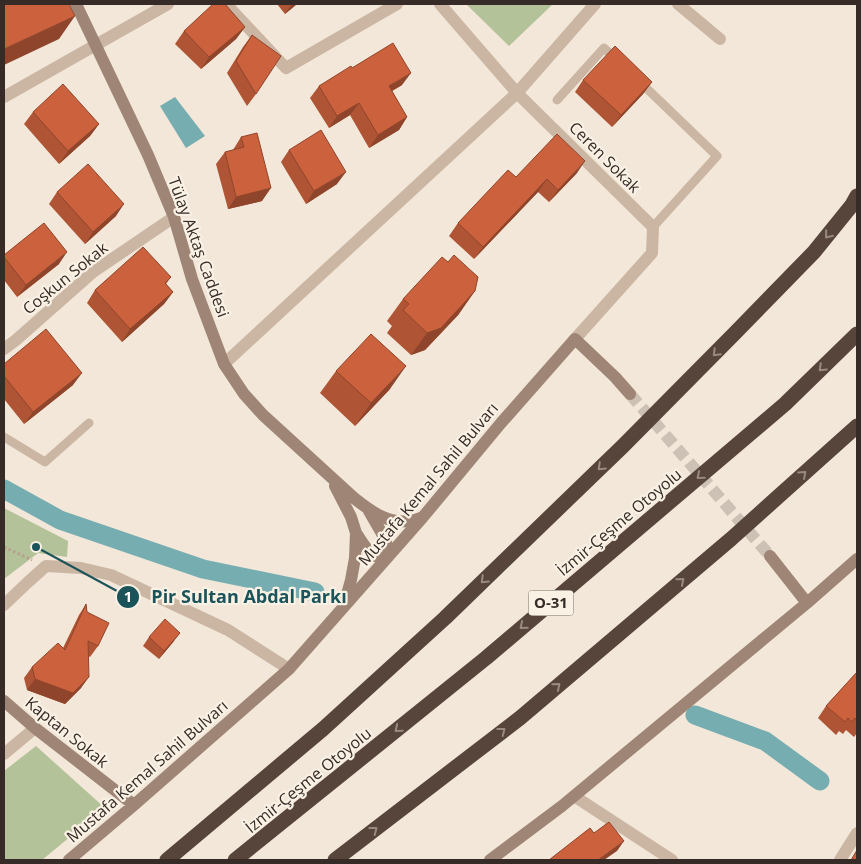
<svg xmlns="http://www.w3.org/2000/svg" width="861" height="864" font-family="'Open Sans',sans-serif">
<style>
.green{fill:#b3c298}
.water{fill:#76adb1}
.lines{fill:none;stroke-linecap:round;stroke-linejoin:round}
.canal{stroke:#76adb1;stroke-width:19}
.secondary-tunnel{stroke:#ccc1b4;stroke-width:12;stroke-dasharray:12 6;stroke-linecap:butt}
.path{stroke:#b7a08e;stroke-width:3;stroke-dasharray:2.5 2.5;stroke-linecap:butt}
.lane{stroke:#cbb6a4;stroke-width:9}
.street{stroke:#cbb6a4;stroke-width:12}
.secondary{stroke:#9e8575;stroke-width:12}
.highway{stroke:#57453c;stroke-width:15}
.wall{fill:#af5434}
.shaded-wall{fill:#8f452b}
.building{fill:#cc623d;stroke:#8f452b}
.oneway{stroke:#988a80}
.labels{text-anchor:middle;stroke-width:4.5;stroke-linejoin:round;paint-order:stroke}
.shield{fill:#faf1e5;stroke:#71665f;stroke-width:1}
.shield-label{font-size:15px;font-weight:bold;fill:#362b26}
.street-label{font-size:16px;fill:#362b26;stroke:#faf1e5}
.leader{fill:none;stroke:#1a5359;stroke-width:2}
.callout-dot{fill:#1a5359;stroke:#faf1e5;stroke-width:2}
.mark-label{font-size:15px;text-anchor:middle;font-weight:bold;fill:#fff}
.callout-label{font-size:18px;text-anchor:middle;font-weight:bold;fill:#1a5359;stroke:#faf1e5;stroke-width:4.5;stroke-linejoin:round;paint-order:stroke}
</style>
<rect width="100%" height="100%" fill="#f2e7d8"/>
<path class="green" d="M466 4H553L509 46Z
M4 508 68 541 67 557 38 553 4 579Z
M36 746 105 808 42 860H4V771Z"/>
<path class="water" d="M175 97 205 136 186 148 160 106Z"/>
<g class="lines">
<path class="canal" d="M4 489 60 520 203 569 315 592
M695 715 765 741 820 781"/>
<path class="secondary-tunnel" d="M630 394 770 556"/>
<path class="path" d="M4 547 32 560"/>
<path class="lane" d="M640 82 717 156 653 227
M557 100 604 48 618 61
M4 437 45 462 89 423"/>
<path class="street" d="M226 4 286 68 397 4
M440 4 517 93 653 227 652 253 575 339
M678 4 720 39
M4 97 168 4
M4 349 16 340 93 272 174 217
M224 364 517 93 595 4
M4 605 27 583 46 566 81 568 111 575 228 630 289 669
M4 754 35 728
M574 796 672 860
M840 860 857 833"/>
<path class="secondary" d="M76 4 148 155 174 217 192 279 224 364 244 394 263 415 354 498C369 510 387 524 408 521 413 521 418 519 423 517
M335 486 351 517 356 533 355 558 351 580 344 605
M356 533C365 546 369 557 386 559L387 546 384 537 369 511
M770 556 807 603
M4 701 35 728 134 805
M69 860 134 805 289 669 423 517 501 423 575 339 615 377 630 394
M490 860 562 806 807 603 857 559"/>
<path class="highway" d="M167 860 323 729 445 618 623 446 734 334 814 252 852 205 857 196
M235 860 486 658 785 404 857 334
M335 860 520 718 731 539 857 426"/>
</g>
<path class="wall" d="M277 4H297L285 14Z
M245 27 236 39 201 69 175 44 184 31Z
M252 35 256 94 247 106 227 73 243 47Z
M352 68 402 85 392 91 407 117 399 130 369 148 350 115 329 128 310 98 319 86Z
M583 80 652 82 643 94 612 127 575 92Z
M33 112 99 124 90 136 59 164 24 124Z
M241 137 262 201 228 209 216 164 225 152 233 150Z
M289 150 337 184 306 204 281 162Z
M577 173 549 202 538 192 474 259 449 236 458 223 516 177Z
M57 192 116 216 85 244 49 204Z
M4 255 59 264 17 297 4 280Z
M171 277 166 284 173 292 164 304 122 342 87 303 95 290Z
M403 299 459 314 425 350 411 355 387 333 392 326 387 321Z
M4 364 73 385 24 424 4 399Z
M336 371 390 389 355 426 320 393Z
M86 604 87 612 98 646 90 657 88 656 81 688 65 704 27 690 24 678 32 667 63 648 79 615Z
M149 637 174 641 159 659 143 646Z
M857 672V733L854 737 846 730 843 734 839 731 836 735 818 718 826 706Z"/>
<path class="shaded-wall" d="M292 4H297L285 14Z
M75 16 59 39 4 65V49Z
M245 27 236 39 201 69 209 57Z
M411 73 402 85 380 98 389 86Z
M652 82 643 94 612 127 621 115Z
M359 103 350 115 329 128 337 116Z
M407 117 399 130 369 148 378 135Z
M99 124 90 136 59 164 68 151Z
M585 161 577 173 549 202 558 190Z
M346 172 337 184 306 204 314 191Z
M547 179 538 192 474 259 483 247Z
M271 188 262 201 228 209 236 197Z
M124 204 116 216 85 244 93 232Z
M67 252 59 264 17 297 26 285Z
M475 291 459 314 425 350 411 355 427 333Z
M173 292 164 304 122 342 130 329Z
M406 366 390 389 355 426 371 403Z
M82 373 73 385 24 424 33 412Z
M180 633 174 641 159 659 164 651Z
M89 677 81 688 65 704 27 690 35 679Z
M624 841 617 851 604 860H598Z"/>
<path class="building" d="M4 4H69L75 16 4 49Z
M213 4H225L245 27 209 57 184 31Z
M252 35 281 56 256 94 236 61Z
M393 43 411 73 389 86 407 117 378 135 359 103 337 116 319 86 351 66 352 68Z
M615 46 652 82 621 115 583 80Z
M63 84 99 124 68 151 33 112Z
M321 130 346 172 314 191 289 150Z
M257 133 271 188 236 197 225 152 244 147 241 137Z
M557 134 585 161 558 190 547 179 483 247 458 223 508 170 516 177Z
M88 164 124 204 93 232 57 192Z
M44 223 67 252 26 285 4 257V255Z
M143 247 171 277 165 283 173 292 130 329 95 290Z
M454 255 478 277 475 291 441 328 427 333 403 310 409 304 403 299 442 257 448 262Z
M46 329 82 373 33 412 4 376V364Z
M371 334 406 366 371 403 336 371Z
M86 604 87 612 109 623 98 646 88 641 89 677 73 693 35 679 32 667 58 643 65 650Z
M165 619 180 633 164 651 149 637Z
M857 672V720L855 718 852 722 848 718 845 722 826 706Z
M609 822 624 841 598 860H549L590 828 594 833Z
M857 850V860H851Z"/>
<defs><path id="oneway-chevron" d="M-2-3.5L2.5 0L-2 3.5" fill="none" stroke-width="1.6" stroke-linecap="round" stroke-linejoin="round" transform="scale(1.25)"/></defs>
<g class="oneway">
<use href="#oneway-chevron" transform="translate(828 235) rotate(129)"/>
<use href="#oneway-chevron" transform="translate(716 353) rotate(135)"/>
<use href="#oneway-chevron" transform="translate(822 368) rotate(136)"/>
<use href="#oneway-chevron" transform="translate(601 467) rotate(136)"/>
<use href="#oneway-chevron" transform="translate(803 474) rotate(-42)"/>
<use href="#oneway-chevron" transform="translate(700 476) rotate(140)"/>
<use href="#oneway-chevron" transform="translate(484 580) rotate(136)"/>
<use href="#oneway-chevron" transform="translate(681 581) rotate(-40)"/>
<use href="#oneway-chevron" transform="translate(523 626) rotate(140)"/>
<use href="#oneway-chevron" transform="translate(557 686) rotate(-40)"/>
<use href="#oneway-chevron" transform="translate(398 729) rotate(141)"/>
<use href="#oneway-chevron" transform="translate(502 731) rotate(-38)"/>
<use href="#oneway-chevron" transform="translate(374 830) rotate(-38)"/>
</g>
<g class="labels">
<rect class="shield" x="528.5" y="590.5" width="45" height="25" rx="4"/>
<g class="shield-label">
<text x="551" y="608">O-31</text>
</g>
<g class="street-label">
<text transform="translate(605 157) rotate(45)" y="6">Ceren Sokak</text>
<text transform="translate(199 247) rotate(70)" y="6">Tülay Aktaş Caddesi</text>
<text transform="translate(65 278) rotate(-39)" y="6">Coşkun Sokak</text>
<text transform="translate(428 484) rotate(-50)" y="6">Mustafa Kemal Sahil Bulvarı</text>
<text transform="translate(619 522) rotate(-40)" y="6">İzmir-Çeşme Otoyolu</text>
<text transform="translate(67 732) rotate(39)" y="6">Kaptan Sokak</text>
<text transform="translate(147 771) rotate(-41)" y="6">Mustafa Kemal Sahil Bulvarı</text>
<text transform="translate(308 780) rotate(-39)" y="6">İzmir-Çeşme Otoyolu</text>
</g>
</g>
<path class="leader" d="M36 547L128 597"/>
<g class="callout-dot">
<circle cx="36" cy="547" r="5"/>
<circle cx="128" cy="597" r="12"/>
</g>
<g class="mark-label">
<text x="128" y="602">1</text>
</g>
<g class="callout-label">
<text x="249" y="603">Pir Sultan Abdal Parkı</text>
</g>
<rect width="861" height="864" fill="none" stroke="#362b26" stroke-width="10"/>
</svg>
